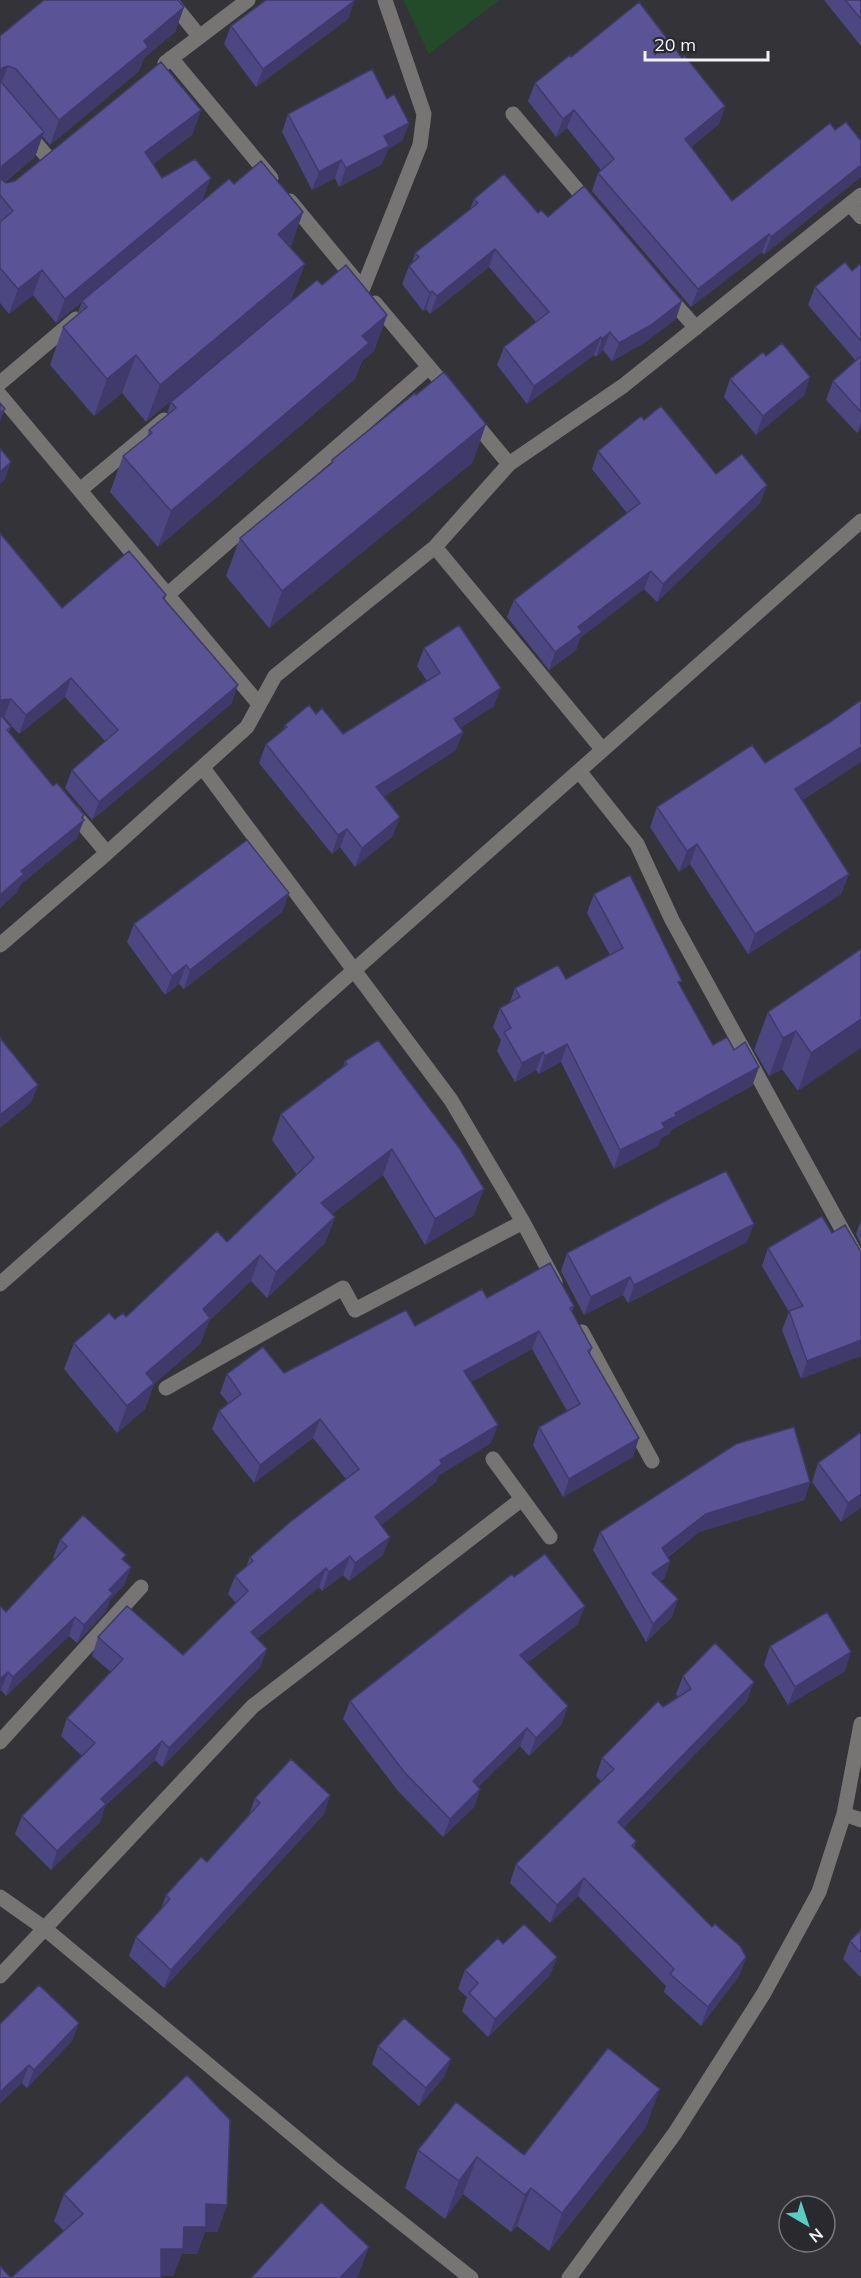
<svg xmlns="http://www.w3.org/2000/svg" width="861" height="2278" font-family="Mulish,sans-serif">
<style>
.green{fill:#234b29}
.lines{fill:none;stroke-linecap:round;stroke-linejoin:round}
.minor{stroke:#777474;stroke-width:15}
.wall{fill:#4d4781}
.shaded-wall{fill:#3f3a69}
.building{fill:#5a5396;stroke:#3f3a69;stroke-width:1.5}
</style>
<rect width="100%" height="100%" fill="#333338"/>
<path class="green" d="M403 0H499L429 54Z"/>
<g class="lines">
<path class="minor" d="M170 0 199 36
M171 58 271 178
M165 63 248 0
M0 100 49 159
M513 114 590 205
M290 201 357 282
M850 204 861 217
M363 288 420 145 424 114 385 0
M666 294 696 328
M375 303 450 392
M0 383 76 319
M0 395 258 703
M471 418 509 464
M80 490 164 420
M435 547 602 749
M167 595 429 367
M203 768 451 1100 523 1222 555 1282
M579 771 637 844 672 920 861 1264
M71 810 107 853
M0 945 107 853 247 727 275 676 435 547 509 464 623 386 861 195
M0 1284 861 521
M582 1332 652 1461
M166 1388 343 1288 355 1310 523 1222
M493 1459 550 1537
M0 1742 141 1587
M844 1814 861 1820
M0 1897 44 1928 336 2171 471 2278
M0 1976 253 1706 522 1499
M569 2278 675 2133 764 1993 819 1892 844 1814 861 1724"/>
</g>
<path class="wall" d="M824 0H861V46Z
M354 1 348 19 256 87 224 44 231 26Z
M184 7 175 32 144 58 139 71 50 145 42 136 35 157 5 182 6 183 15 181 201 110 192 135 153 164 162 178 203 201 234 184 303 212 290 248 146 422 122 393 94 416 50 365 63 327 77 315 82 302 56 323 33 295 9 314 0 303V36Z
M571 57 682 58 725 106 719 124 691 147 732 201 830 123 764 255 762 252 691 307 592 191 598 173 601 170 567 128 556 137 528 101 535 83Z
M387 99 409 123 402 141 388 149 382 164 339 187 335 178 312 190 282 132 288 114Z
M474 199 538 213 548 217 676 319 644 343 612 361 603 350 596 357 594 355 527 404 497 365 504 347 536 322 489 267 430 314 426 309 423 311 402 284 409 266 412 263 415 253 470 209Z
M861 263V429L857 433 826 400 833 381 856 361 808 305 815 287 852 271Z
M322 285 387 315 374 351 362 361 355 379 158 547 110 492 123 456 147 437 149 430 166 417 171 402Z
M766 356 810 377 804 395 756 435 724 397 730 379Z
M644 420 716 474 767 485 760 503 657 602 644 589 580 638 576 650 549 670 507 617 514 600 627 513 592 469 598 451Z
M332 460 473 462 269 628 226 576 240 538 330 465Z
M0 533 62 608 166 595 165 599 232 703 92 820 65 788 72 770 105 741 65 697 19 734 4 717H3L11 727 9 732 53 786 83 819 77 838 20 885 17 892 0 908Z
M424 648 494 706 460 728 463 732 456 750 383 797 393 836 355 867 340 847 332 854 259 763 266 744 283 731 285 725 316 714 343 734 427 681 417 666Z
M829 723 802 800 849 874 841 894 748 954 690 864 679 872 650 827 657 807 765 763Z
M289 893 282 912 184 989 179 984 165 995 127 942 134 924Z
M594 894 680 985 713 1045 734 1050 759 1067 752 1086 671 1130 669 1134 661 1138 658 1146 614 1169 561 1062 539 1074 536 1070 515 1082 497 1051 501 1040 493 1027 500 1008 510 1002 515 988 566 979 610 955 587 913Z
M861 949 798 1091 782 1069 769 1076 754 1050 768 1012Z
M345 1061 474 1215 425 1245 383 1175 332 1214 335 1217 325 1243 267 1298 251 1281 209 1321 200 1344 154 1384 145 1409 117 1433 64 1369 74 1343 115 1319 126 1317 227 1242 297 1175 272 1140 281 1114 343 1067Z
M861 1220V1244L856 1234Z
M832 1233 861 1252 801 1379 782 1330 789 1312 762 1266 768 1248Z
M747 1242 628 1303 623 1295 584 1315 561 1271 567 1253Z
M487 1298 574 1306 572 1311 592 1348 590 1354 633 1457 563 1497 533 1445 539 1427 567 1411 532 1349 471 1382 491 1443 438 1476 436 1482 381 1525 383 1555 349 1581 343 1575 322 1591 319 1587 257 1639 267 1649 260 1667 162 1767 155 1760 105 1806 100 1822 51 1870 15 1834 22 1816 82 1756 61 1736 67 1718 111 1672 92 1656 98 1637 183 1655 236 1603 228 1594 235 1576 246 1567 250 1557 346 1479 313 1438 254 1483 212 1429 219 1411 228 1403 220 1393 227 1374 284 1373 415 1326Z
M818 1463 861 1507 841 1522 812 1482Z
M810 1482 804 1500 699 1532 668 1557 670 1561 664 1579 660 1581 672 1617 646 1642 593 1550 600 1532Z
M60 1540 124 1561 131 1567 124 1585 110 1600 106 1611 77 1643 69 1636 6 1696 1 1690 0 1691V1606L6 1612 55 1559 53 1558Z
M514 1577 578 1624 527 1663 562 1724 529 1756 520 1746 478 1787 480 1789 474 1807 443 1837 398 1791 343 1719 350 1701Z
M770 1646 845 1671 788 1705 764 1665Z
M683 1676 747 1701 623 1828 636 1841 634 1848 712 1927 746 1957 739 1976 701 2026 664 1992 666 1986 578 1896 550 1923 510 1883 516 1864 601 1781 596 1776 602 1758 663 1707 678 1697 676 1694Z
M330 1795 324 1814 164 1988 129 1956 136 1937 161 1909 166 1895 207 1862 249 1815 255 1798Z
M861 1930V1978L843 1959 850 1941Z
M503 1944 557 1957 550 1975 488 2037 462 2011 467 1997 458 1989 465 1970Z
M79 2023 72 2041 27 2088 22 2083 0 2024Z
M378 2046 451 2059 444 2077 419 2106 372 2064Z
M646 2127 549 2251 517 2226 511 2232 463 2194 445 2219 405 2188 418 2150 524 2155Z
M64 2194 227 2205 217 2232H205L197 2254H182L173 2276H161L64 2231 54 2221Z"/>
<path class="shaded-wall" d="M354 1 348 19 256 87 263 69Z
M184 7 175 32 144 58 139 71 50 145 59 120 144 41Z
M8 66 0 87V75L2 68Z
M725 106 719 124 678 157 685 139Z
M201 110 192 135 136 177 145 152Z
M574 110 567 128 556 137 563 119Z
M409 123 402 141 388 149 382 164 339 187 346 168 384 136Z
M44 132 35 157 0 185V173L2 166Z
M341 160 335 178 312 190 319 172Z
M861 165V177L764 255 771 237Z
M211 178 202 202 56 323 65 299Z
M303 212 290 250 278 234Z
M769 234 762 252 691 307 698 289Z
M495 249 489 267 430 314 437 296Z
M305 264 291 301 146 422 160 385Z
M42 270 33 295 9 314 18 289Z
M432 291 426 309 423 311 430 293Z
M682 301 676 319 644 343 612 361 619 343Z
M387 315 374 351 362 361 355 379 158 547 171 511 362 336Z
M610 332 603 350 596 357 602 339Z
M601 337 594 355 527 404 534 386Z
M136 355 122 393 94 416 107 379Z
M810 377 804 395 756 435 763 416Z
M5 409 0 422V413Z
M861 421V429L857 433Z
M486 424 473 462 269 628 282 591Z
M11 462 5 480 0 484V472Z
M767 485 760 503 657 602 663 584Z
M651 571 644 589 580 638 576 650 549 670 555 652 578 627Z
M71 678 65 697 19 734 26 715Z
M238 685 232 703 92 820 99 802Z
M501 688 494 706 447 737 454 719Z
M11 699 4 717 0 718V702L1 700Z
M463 732 456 750 369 806 376 787Z
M861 747V762L788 810 795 789Z
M84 815 81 822 84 820 77 838 20 885 17 892 0 908V895L21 871Z
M400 817 393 836 355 867 362 848Z
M347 829 340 847 332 854 338 835Z
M697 844 690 864 679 872 687 851Z
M849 874 841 894 748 954 755 934Z
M289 893 282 912 184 989 190 970Z
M186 965 179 984 165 995 172 976Z
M861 1019V1048L798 1091 811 1053Z
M796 1031 782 1069 769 1076 783 1038Z
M567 1044 561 1062 539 1074 545 1056Z
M543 1052 536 1070 515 1082 522 1063Z
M759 1067 752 1086 671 1130 669 1134 661 1138 658 1146 614 1169 620 1150 675 1113Z
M38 1085 31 1103 0 1128V1115Z
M392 1149 383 1175 312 1229 321 1203Z
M484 1189 474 1215 425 1245 435 1219Z
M335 1217 325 1243 267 1298 276 1272Z
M754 1224 747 1242 628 1303 634 1285Z
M260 1255 251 1281 209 1321 200 1344 154 1384 145 1409 117 1433 127 1406 146 1373 203 1309Z
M630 1277 623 1295 584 1315 591 1297Z
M539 1331 532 1349 458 1389 464 1371Z
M861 1340V1356L801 1379 807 1361Z
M320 1419 313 1438 254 1483 260 1465Z
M498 1425 491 1443 438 1476 436 1482 368 1536 375 1517 440 1460Z
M639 1438 633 1457 563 1497 569 1479Z
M810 1482 804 1500 699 1532 655 1566 662 1548 706 1514Z
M861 1494V1507L841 1522 848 1503Z
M390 1537 383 1555 349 1581 355 1563Z
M350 1556 343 1575 322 1591 329 1572Z
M670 1561 664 1579 645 1591 652 1573Z
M131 1567 124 1585 110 1600 106 1611 77 1643 84 1625 109 1590Z
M326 1568 319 1587 244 1650 251 1632Z
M678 1599 672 1617 646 1642 653 1624Z
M585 1606 578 1624 513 1673 520 1655Z
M75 1617 69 1636 6 1696 13 1677Z
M267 1649 260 1667 162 1767 169 1748Z
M851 1652 845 1671 788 1705 795 1687Z
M8 1672 1 1690 0 1691V1679Z
M754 1682 747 1701 611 1841 618 1822Z
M568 1706 562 1724 529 1756 536 1738Z
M527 1728 520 1746 466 1799 473 1781Z
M162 1741 155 1760 105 1806 100 1822 51 1870 57 1851 101 1799Z
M480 1789 474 1807 443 1837 450 1819Z
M330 1795 324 1814 164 1988 171 1970Z
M584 1878 578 1896 550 1923 557 1905Z
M557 1957 550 1975 488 2037 495 2019Z
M746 1957 739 1976 701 2026 708 2007Z
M79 2023 72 2041 27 2088 34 2070Z
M451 2059 444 2077 419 2106 426 2088Z
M29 2065 22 2083 0 2104V2092Z
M660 2089 646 2127 549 2251 562 2213Z
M477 2157 463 2194 445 2219 459 2181Z
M531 2188 517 2226 511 2232 525 2195Z
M206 2204 227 2205 217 2232H205L197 2254H182L173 2276H151L161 2249Z
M369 2247 359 2274 356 2278H340Z"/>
<path class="building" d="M44 0H178L184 7 144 41 148 47 59 120 16 69 8 66 2 68 0 75V36Z
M266 0H354V1L263 69 231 26Z
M845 0H861V19Z
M639 2 682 58 685 56 725 106 685 139 732 201 830 123 835 130 846 122 861 141V165L771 237 769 234 698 289 598 173 614 159 574 110 563 119 535 83 570 55 571 57Z
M161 62 201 110 145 152 162 178 195 159 211 178 65 299 42 270 18 289 0 268V222L13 211 0 195V176L1 179 6 183 15 181Z
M372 69 387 99 394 94 409 123 384 136 389 146 346 168 341 160 319 172 288 114Z
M0 78 1 82 44 132 2 166 0 173Z
M261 161 303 212 278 234 305 264 160 385 136 355 107 379 63 327 87 307 82 301 229 179 234 184Z
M504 174 538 213 541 210 548 217 584 186 682 301 651 325 619 343 610 332 602 339 601 337 534 386 504 347 549 312 495 249 437 296 432 291 430 293 409 266 419 257 415 253 478 203 474 199Z
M845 262 852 271 861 263V341L815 287Z
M346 265 387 315 362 336 369 343 171 511 123 456 152 433 149 430 176 408 171 402 317 280 322 285Z
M782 343 810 377 763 416 730 379 763 352 766 356Z
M861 356V412L833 381Z
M444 372 486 424 282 591 240 538 333 462 332 460 415 393 416 395Z
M0 403 5 409 0 413Z
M661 406 716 474 742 454 767 485 663 584 651 571 578 627 582 632 555 652 514 600 640 503 598 451 641 416 644 420Z
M0 448 11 462 0 472Z
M0 533 62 608 129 551 166 595 163 598 238 685 99 802 72 770 118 730 71 678 26 715 11 699 1 700 0 702Z
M459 625 501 688 454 719 463 732 376 787 400 817 362 848 347 829 338 835 266 744 287 727 285 725 309 705 316 714 322 708 343 734 440 673 424 648Z
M861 700V747L795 789 849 874 755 934 697 844 687 851 657 807 752 745 765 763 829 723Z
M0 714 11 727 7 730 53 786 57 783 84 815 82 817 84 820 21 871 24 874 0 895Z
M247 840 289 893 190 970 186 965 172 976 134 924Z
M630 875 682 981 678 982 713 1045 727 1037 734 1050 745 1042 759 1067 675 1113 676 1116 662 1123 665 1128 620 1150 567 1044 545 1056 543 1052 522 1063 504 1032 511 1028 500 1008 520 997 515 988 558 965 566 979 623 948 594 894Z
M861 949V1019L811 1053 796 1031 783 1038 768 1012Z
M0 1038 38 1085 0 1115Z
M378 1040 460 1149 484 1189 435 1219 392 1149 321 1203 335 1217 276 1272 260 1255 203 1309 210 1318 146 1373 154 1383 127 1406 74 1343 109 1313 115 1319 123 1313 126 1317 217 1231 227 1242 314 1158 281 1114 347 1064 345 1061Z
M726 1171 754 1224 634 1285 630 1277 591 1297 567 1253 669 1199Z
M822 1216 832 1233 845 1225 861 1252V1340L807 1361 789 1311 803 1306 768 1248Z
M550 1263 574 1306 570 1308 592 1348 588 1351 639 1438 569 1479 539 1427 580 1404 539 1331 464 1371 498 1425 440 1460 442 1464 375 1517 390 1537 355 1563 350 1556 329 1572 326 1568 251 1632 267 1649 169 1748 162 1741 101 1799 106 1804 57 1851 22 1816 95 1743 67 1718 123 1659 98 1637 127 1606 183 1655 248 1591 235 1576 253 1561 250 1557 290 1522 359 1469 320 1419 260 1465 219 1411 241 1394 227 1374 263 1347 284 1373 406 1310 415 1326 482 1289 487 1298Z
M794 1427 810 1482 706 1514 662 1548 670 1561 652 1573 678 1599 653 1624 600 1532 736 1444Z
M861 1432V1494L848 1503 818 1463Z
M83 1515 126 1555 122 1559 131 1567 109 1590 113 1593 84 1625 75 1617 13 1677 8 1672 0 1679V1606L6 1612 67 1546 60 1540Z
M545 1554 585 1606 520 1655 568 1706 536 1738 527 1728 473 1781 480 1789 450 1819 405 1773 350 1701 512 1574 514 1577Z
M827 1612 851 1652 795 1687 770 1646Z
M715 1643 754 1682 618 1822 636 1841 632 1846 712 1927 715 1924 740 1946 746 1957 708 2007 670 1974 674 1969 584 1878 557 1905 516 1864 614 1769 602 1758 658 1701 663 1707 691 1689 683 1676Z
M291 1759 330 1795 171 1970 136 1937 170 1899 166 1895 201 1857 207 1862 260 1803 255 1798Z
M524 1924 557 1957 495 2019 469 1993 478 1983 465 1970 498 1938 503 1944Z
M861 1930V1953L850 1941Z
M39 1985 79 2023 34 2070 29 2065 0 2092V2024Z
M404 2018 451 2059 426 2088 378 2046Z
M608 2048 660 2089 562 2213 531 2188 525 2195 477 2157 459 2181 418 2150 456 2102 524 2155Z
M187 2075 230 2120 227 2205 206 2204V2227H184L183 2249H161V2278H11L83 2214 64 2194Z
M321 2202 369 2247 340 2278H251Z
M0 2266 11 2278H0Z"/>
<g transform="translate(807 2224) rotate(141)"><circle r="28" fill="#29292e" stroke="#79797e" stroke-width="1.5"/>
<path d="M0-4.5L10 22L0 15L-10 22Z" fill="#57cec1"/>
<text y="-9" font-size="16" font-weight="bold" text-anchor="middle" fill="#f2f2f5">N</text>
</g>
<path d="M645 51v9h123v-9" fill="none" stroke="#f2f2f5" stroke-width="3"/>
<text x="654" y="51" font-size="18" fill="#f2f2f5" stroke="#29292e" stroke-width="4.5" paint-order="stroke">20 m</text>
</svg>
